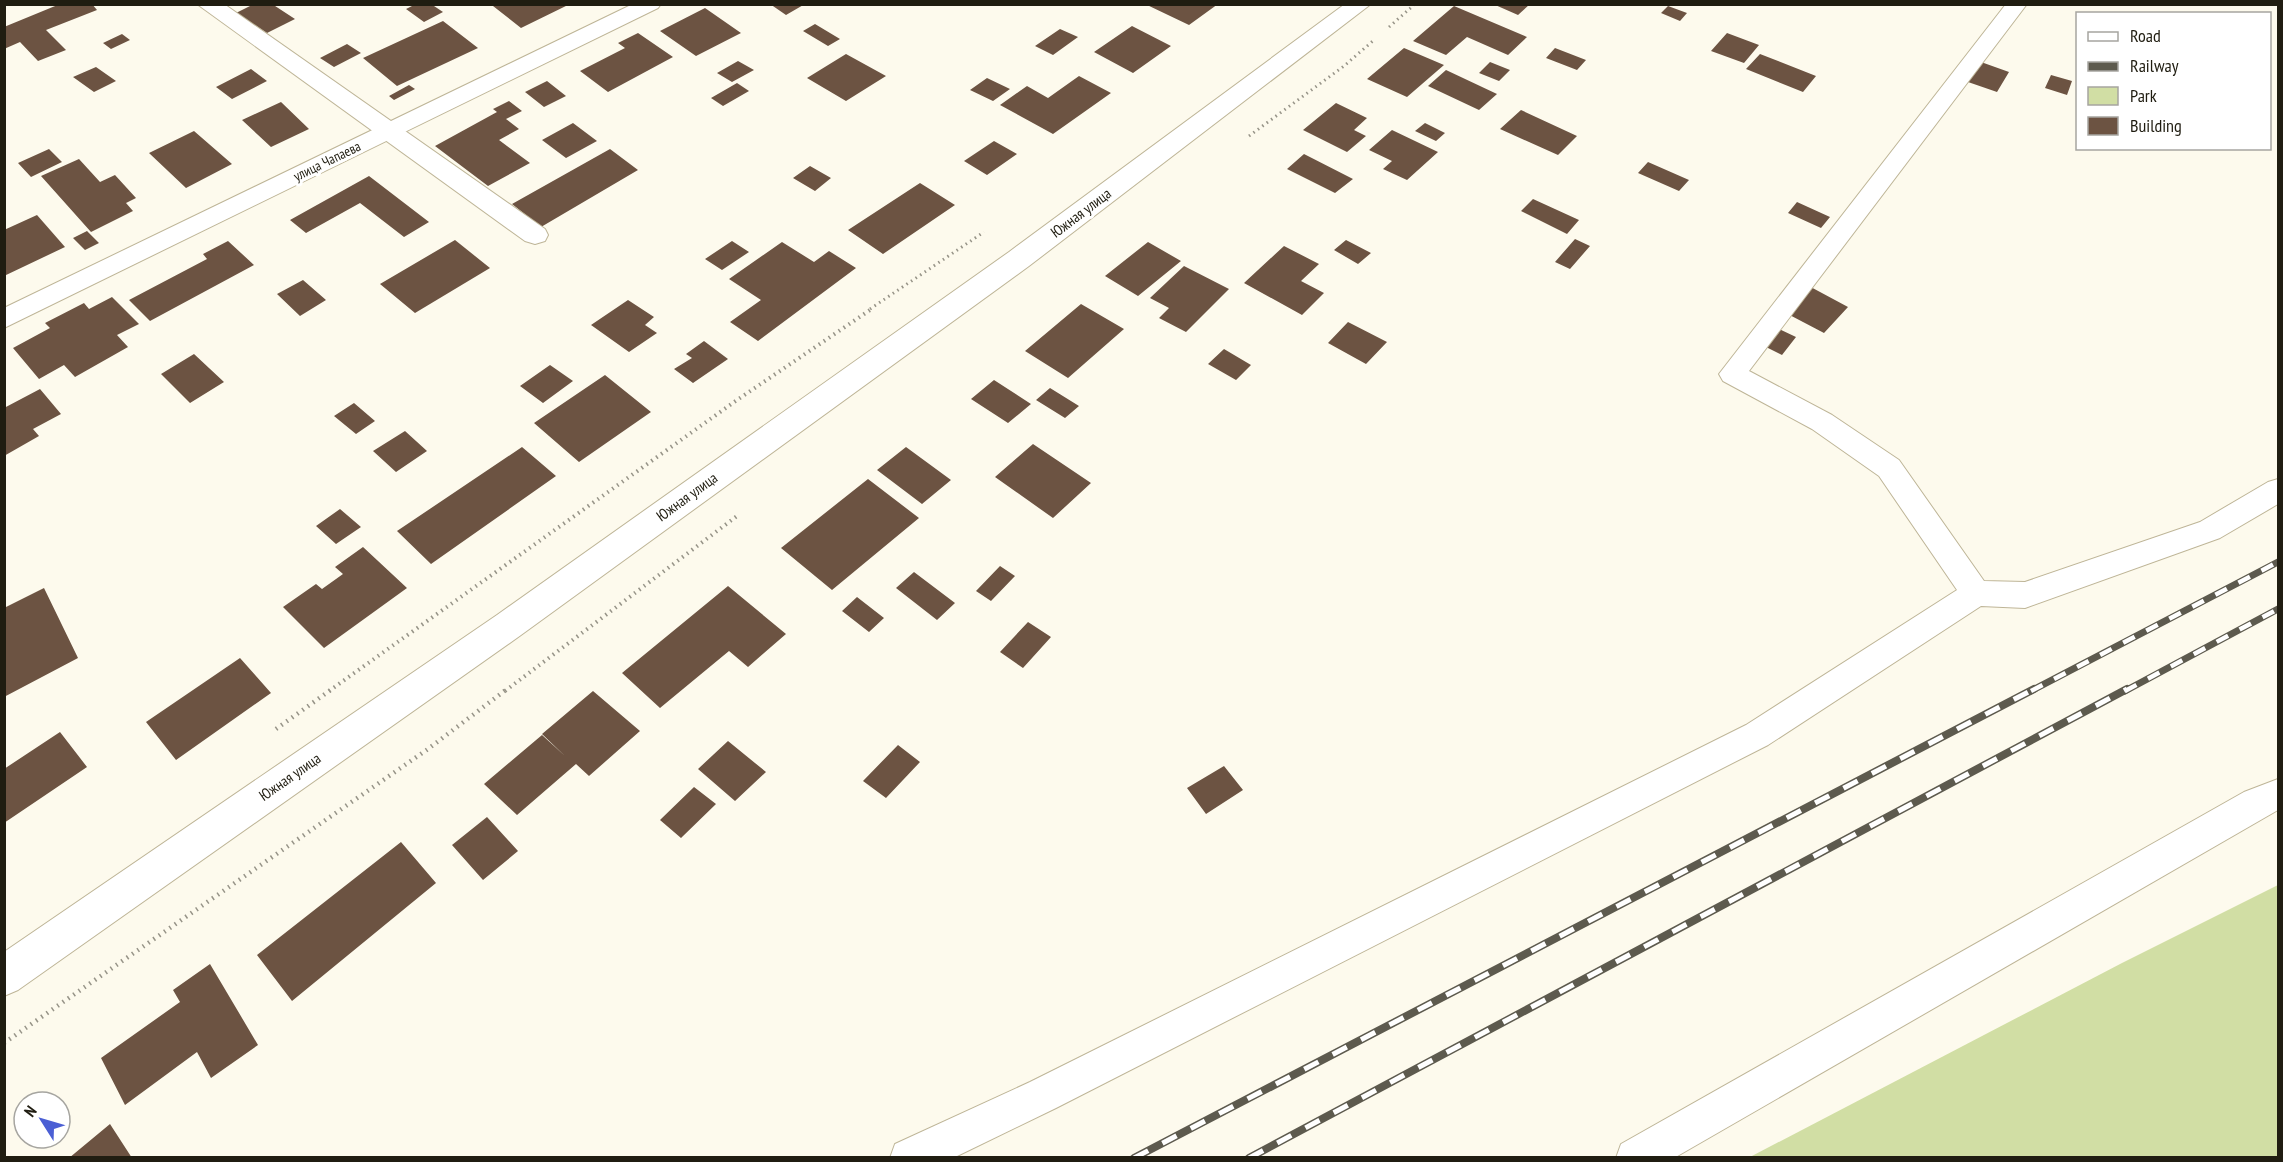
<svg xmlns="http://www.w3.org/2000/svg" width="2283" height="1162" font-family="'PT Sans Narrow',sans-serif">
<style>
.green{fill:#d1dea4}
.building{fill:#6c5342}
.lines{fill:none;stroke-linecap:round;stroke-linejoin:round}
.service-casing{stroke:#beb597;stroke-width:2}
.minor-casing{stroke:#beb597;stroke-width:2}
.tertiary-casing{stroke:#beb597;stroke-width:2}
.path-far2{stroke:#979488;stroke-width:3;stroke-dasharray:1.5 4;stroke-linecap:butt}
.path-far1{stroke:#979488;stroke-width:4;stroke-dasharray:1.5 4.5;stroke-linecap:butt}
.path{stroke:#979488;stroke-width:4.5;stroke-dasharray:1.5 5;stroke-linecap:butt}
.service{fill:#fff;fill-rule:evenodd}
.minor{fill:#fff;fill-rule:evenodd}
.tertiary{fill:#fff;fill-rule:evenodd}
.rail-far1-casing{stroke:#5d5a4e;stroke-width:7}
.rail-casing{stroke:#5d5a4e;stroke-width:8}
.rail-far1{stroke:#fff;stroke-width:4.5;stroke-dasharray:13;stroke-linecap:butt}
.rail{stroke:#fff;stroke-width:5;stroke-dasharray:16;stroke-linecap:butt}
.labels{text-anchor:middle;stroke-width:6;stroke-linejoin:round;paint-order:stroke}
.far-street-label{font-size:14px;fill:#201d11;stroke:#fff}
.street-label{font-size:15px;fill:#201d11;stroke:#fff}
</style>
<rect width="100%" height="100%" fill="#fdfaed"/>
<path class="green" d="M2278 885V1157H1750L2122 963Z"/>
<path class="building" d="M60 4H92L97 10 46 30 66 50 38 61 20 42 4 49V27Z
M254 4H272L295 19 267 33 236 13Z
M416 4H431L443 12 424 22 406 9Z
M497 4H570L521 28 493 6Z
M770 4H805L786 15Z
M1145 4H1218L1189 25Z
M1493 4H1530L1518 15Z
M1454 6 1527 37 1508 55 1467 37 1446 55 1413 41Z
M1668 6 1687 13 1680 21 1661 13Z
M705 8 741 33 696 56 660 31Z
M443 21 478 48 397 86 363 58Z
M815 24 840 39 828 46 803 31Z
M1132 26 1171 46 1133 73 1094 52Z
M1060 29 1078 37 1053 55 1035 46Z
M638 33 673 57 608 92 580 71 625 48 618 43Z
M1727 33 1759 45 1744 63 1711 51Z
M122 34 130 40 111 49 103 43Z
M347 44 361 53 334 67 320 58Z
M1404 48 1444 65 1407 97 1367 79Z
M1555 48 1586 60 1577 70 1546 58Z
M846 54 886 76 846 101 807 78Z
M1760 54 1816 76 1803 92 1746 69Z
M738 61 754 70 732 82 717 73Z
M1490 62 1510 70 1499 81 1479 73Z
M1981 62 2009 72 1997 92 1968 82Z
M96 67 116 81 94 92 73 77Z
M251 69 267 81 232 99 216 87Z
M1446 70 1497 94 1479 110 1428 86Z
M2051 75 2072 81 2067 95 2045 88Z
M1079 76 1111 93 1053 134 1000 105 1027 86 1048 98Z
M987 78 1010 89 993 101 970 90Z
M547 81 566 96 544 107 525 92Z
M737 83 749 91 723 106 711 98Z
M409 85 415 89 394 100 389 96Z
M509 101 522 111 506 119 519 129 499 140 530 163 488 186 435 146 497 112 493 109Z
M281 102 309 129 271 147 242 120Z
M1336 103 1367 118 1354 130 1366 136 1347 152 1303 130Z
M1521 110 1577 136 1558 155 1500 129Z
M573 123 597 141 566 158 542 140Z
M1425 123 1445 133 1436 141 1415 131Z
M1392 130 1438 152 1407 180 1383 169 1392 161 1369 150Z
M194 131 232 164 186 188 149 153Z
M994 141 1017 154 987 175 964 161Z
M49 149 62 162 31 177 18 163Z
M610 149 638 170 541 227 512 204Z
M1304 154 1353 179 1335 193 1287 169Z
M79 159 100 182 115 175 136 198 126 203 133 211 91 232 41 176Z
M1648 162 1689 180 1679 191 1638 173Z
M810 166 831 178 815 191 793 178Z
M369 176 429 222 404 237 360 203 306 233 290 220Z
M920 183 955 205 883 254 848 230Z
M1533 199 1579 220 1567 234 1521 211Z
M1797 202 1830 217 1821 228 1788 213Z
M37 215 65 247 4 276V230Z
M87 231 99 243 85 250 73 238Z
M1575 239 1590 246 1570 269 1555 262Z
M455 240 490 268 415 313 380 284Z
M1346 240 1371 253 1358 264 1334 250Z
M228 241 254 265 150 321 129 300 207 259 203 254Z
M732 241 749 252 722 270 705 259Z
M782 242 814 262 829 251 856 268 758 341 730 322 761 300 729 279Z
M1148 242 1181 261 1138 296 1105 276Z
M1284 246 1319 264 1301 281 1324 293 1302 315 1244 283Z
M1184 266 1229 289 1186 332 1159 318 1169 308 1150 298Z
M303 280 326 300 300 316 277 294Z
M1807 285 1848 307 1824 333 1782 311Z
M112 297 139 324 117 335 128 347 75 377 64 365 39 379 13 348 50 328 45 323 84 303 89 309Z
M628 300 654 317 645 325 657 333 629 352 591 325Z
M1081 304 1124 329 1068 378 1025 351Z
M1348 322 1387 342 1366 364 1328 343Z
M1775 327 1796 337 1782 355 1762 345Z
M704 341 728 359 693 383 674 369 692 358 686 354Z
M1224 349 1251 365 1236 380 1208 364Z
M194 354 224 382 190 403 161 374Z
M550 365 573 381 543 403 520 386Z
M605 375 651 412 579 462 534 423Z
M994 380 1031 404 1008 423 971 399Z
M1050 388 1079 406 1065 418 1036 400Z
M40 389 61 414 33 429 39 436 4 456V408Z
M354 403 375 421 356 434 334 416Z
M405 431 427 451 396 472 373 451Z
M1033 444 1091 483 1053 518 995 477Z
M522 447 556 476 431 564 397 531Z
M906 447 951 480 922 504 877 470Z
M868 479 919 518 832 590 781 548Z
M340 509 361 527 336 544 316 526Z
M363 547 407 588 324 648 283 607 316 584 322 589 343 574 335 567Z
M1000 566 1015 576 991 601 976 591Z
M914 572 955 603 937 620 896 588Z
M728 586 786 634 748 667 729 651 660 708 622 673Z
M44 588 78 658 4 697V608Z
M857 597 884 618 869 632 842 611Z
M1028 622 1051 637 1023 668 1000 652Z
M240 658 271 693 176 760 146 722Z
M593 691 640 731 589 776 576 764 517 815 484 784 542 735 565 756 542 734Z
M60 732 87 767 4 823V769Z
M728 741 766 772 735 801 698 769Z
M898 745 920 762 886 798 863 781Z
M1224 766 1243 790 1206 814 1187 788Z
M694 787 716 804 681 838 660 820Z
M487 817 518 851 483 880 452 845Z
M401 842 436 883 292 1001 257 955Z
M210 964 258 1045 211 1078 197 1052 125 1105 101 1058 180 1002 173 990Z
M110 1124 132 1158H69Z"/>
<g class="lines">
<defs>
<path id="service" d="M633 4H661L658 8 4 328V308Z
M2006 4H2027L1749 371 1832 415 1899 460 1984 581 2025 582 2200 522 2268 482 2278 479V504L2220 538 2025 608 1981 606 1768 745 1056 1108 953 1158H890L895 1144 1030 1082 1746 725 1957 590 1879 476 1812 429 1723 381 1719 374Z
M2278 779V810L1674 1158H1616L1621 1144 2244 792Z"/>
<path id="minor" d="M197 4H224L545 229 548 235 545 241 535 244 525 241Z"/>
<path id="tertiary" d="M1345 4H1371L1029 266 521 635 18 990 4 996V952L497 615 1009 252Z"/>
</defs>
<use href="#service" class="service-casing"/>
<use href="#minor" class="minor-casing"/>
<use href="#tertiary" class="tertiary-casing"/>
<path class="path-far2" d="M1389 27 1415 4
M1249 136 1344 66 1374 40
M870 309 984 232"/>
<path class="path-far1" d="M329 691 737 400 873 308
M505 691 737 516"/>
<path class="path" d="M276 729 332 689
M4 1043 428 749 507 689"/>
<use href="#service" class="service"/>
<use href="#minor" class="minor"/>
<use href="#tertiary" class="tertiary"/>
<defs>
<path id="rail-far1" d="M2031 691 2278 562
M2125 691 2278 609"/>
<path id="rail" d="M1134 1158 2034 689
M1249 1158 2127 689"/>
</defs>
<use href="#rail-far1" class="rail-far1-casing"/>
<use href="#rail" class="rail-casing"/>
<use href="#rail-far1" class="rail-far1"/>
<use href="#rail" class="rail"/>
</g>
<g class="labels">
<g class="far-street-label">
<text transform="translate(327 161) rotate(-26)" y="5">улица Чапаева</text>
</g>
<g class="street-label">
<text transform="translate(1081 213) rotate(-37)" y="5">Южная улица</text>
<text transform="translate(687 497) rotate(-36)" y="5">Южная улица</text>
<text transform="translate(290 777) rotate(-35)" y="5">Южная улица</text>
</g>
</g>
<rect width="2283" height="1162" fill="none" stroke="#201d11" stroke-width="12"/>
<rect x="2076" y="12" width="195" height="138" fill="#ffffff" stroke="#a6a5a0" stroke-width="1.5"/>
<rect x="2088" y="32" width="30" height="9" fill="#ffffff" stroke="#a6a5a0" stroke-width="1.5"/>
<text x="2130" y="42" font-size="18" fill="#201d11">Road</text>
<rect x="2088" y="62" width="30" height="9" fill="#5d5a4e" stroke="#a6a5a0" stroke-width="1.5"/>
<text x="2130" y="72" font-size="18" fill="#201d11">Railway</text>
<rect x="2088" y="87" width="30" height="18" fill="#d1dea4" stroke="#a6a5a0" stroke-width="1.5"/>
<text x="2130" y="102" font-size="18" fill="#201d11">Park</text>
<rect x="2088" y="117" width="30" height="18" fill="#6c5342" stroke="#a6a5a0" stroke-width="1.5"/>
<text x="2130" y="132" font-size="18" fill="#201d11">Building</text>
<g transform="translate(42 1120) rotate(307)"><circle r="28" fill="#ffffff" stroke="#a6a5a0" stroke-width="1.5"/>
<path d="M0-4.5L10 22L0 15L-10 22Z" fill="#4b5fd4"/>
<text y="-9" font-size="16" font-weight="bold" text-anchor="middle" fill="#201d11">N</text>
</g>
</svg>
